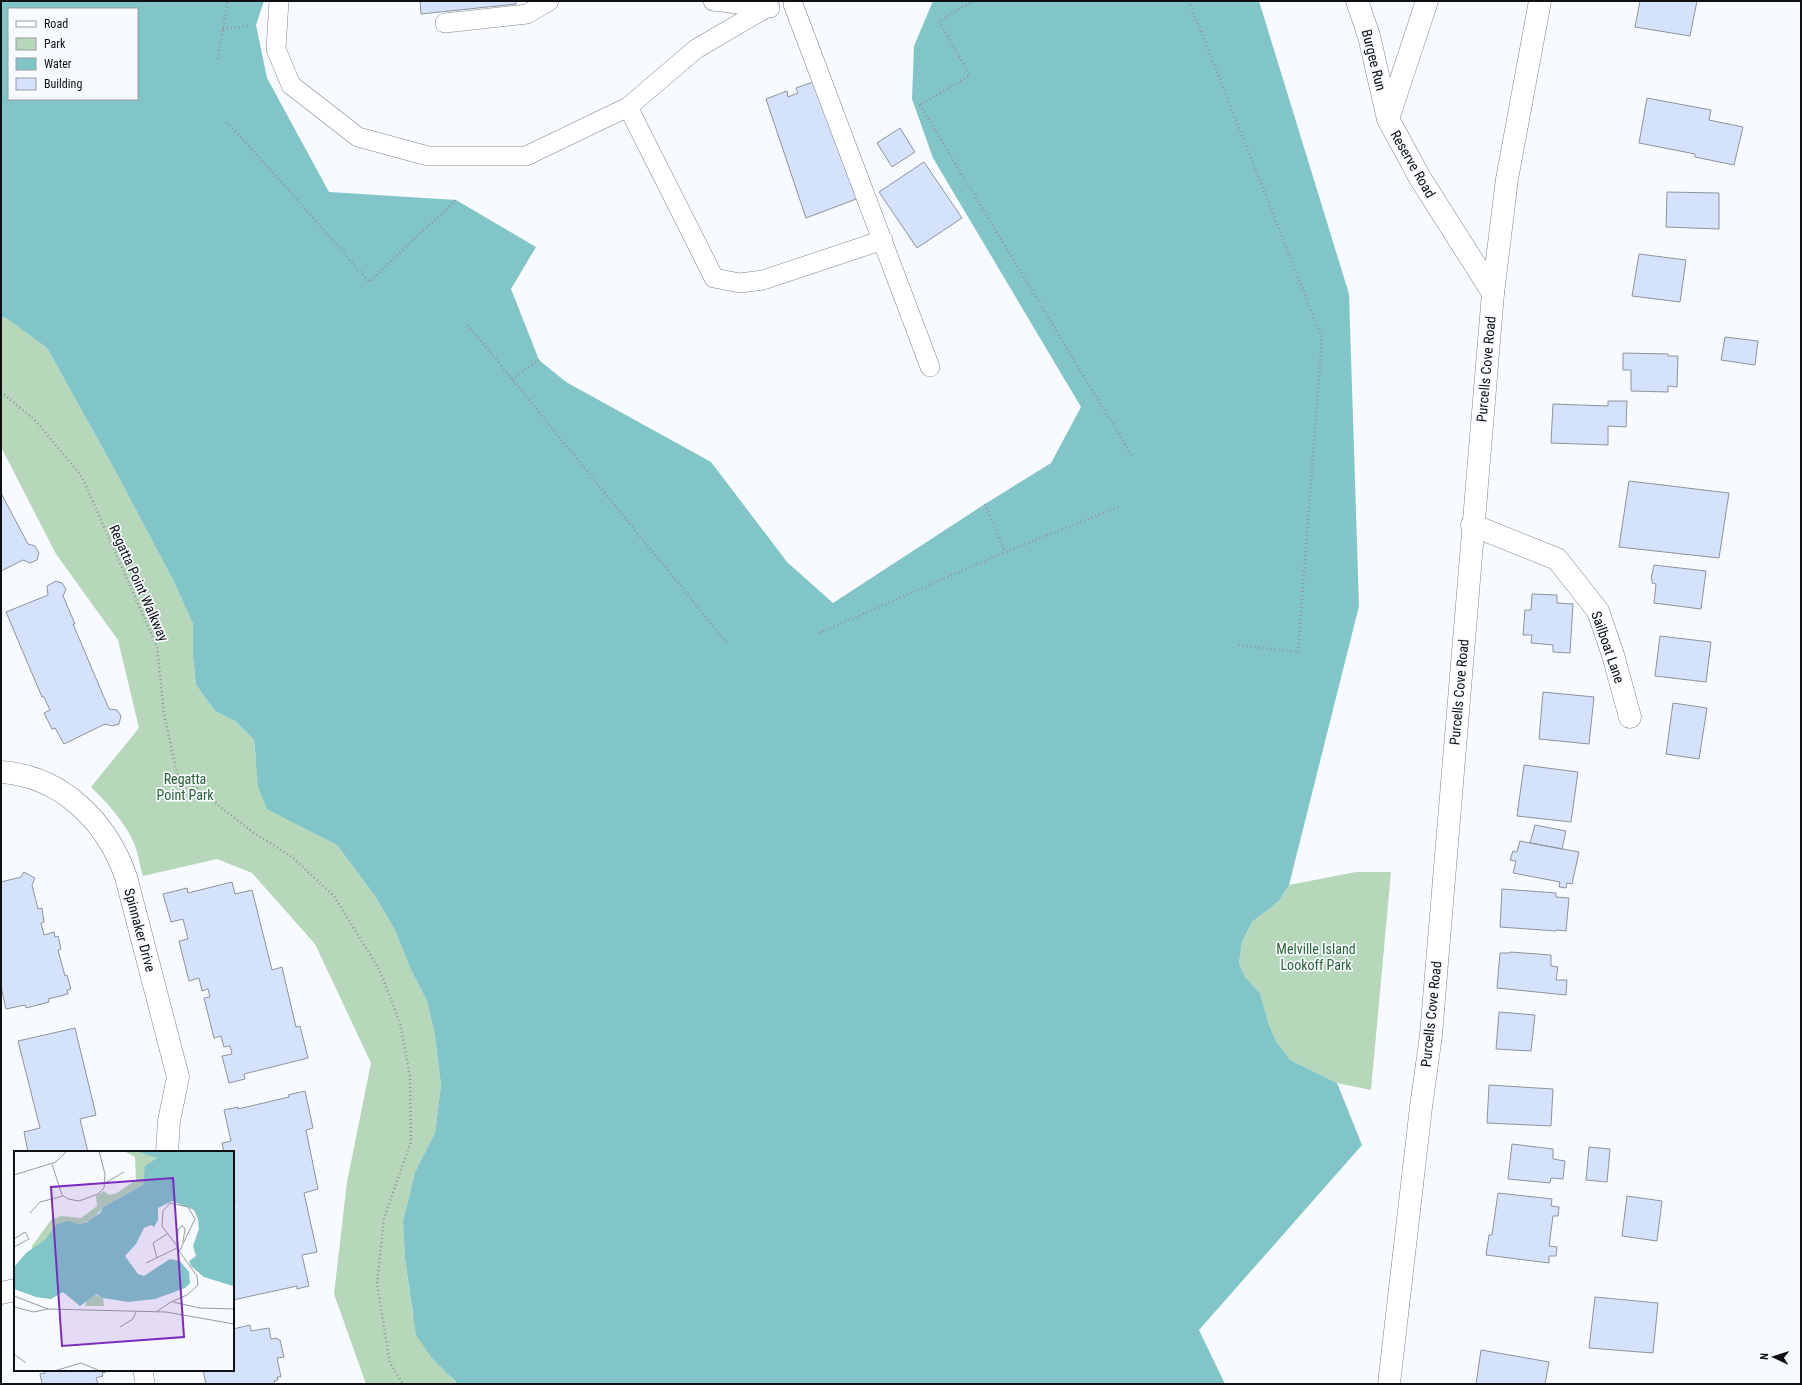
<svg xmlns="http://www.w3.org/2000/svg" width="1802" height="1385" font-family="'Roboto Condensed',sans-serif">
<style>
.green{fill:#b6d7b9}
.water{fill:#81c5c8;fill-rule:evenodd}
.building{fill:#d4e2fe;stroke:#8f939a}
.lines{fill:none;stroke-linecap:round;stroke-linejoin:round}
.service-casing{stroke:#80848b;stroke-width:20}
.minor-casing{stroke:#80848b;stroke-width:23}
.secondary-casing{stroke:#80848b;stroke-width:23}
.path{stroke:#939599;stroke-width:2.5;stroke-dasharray:1 3;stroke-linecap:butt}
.service{stroke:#fff;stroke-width:19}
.minor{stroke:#fff;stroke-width:22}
.secondary{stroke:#fff;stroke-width:22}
.labels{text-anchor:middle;stroke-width:3.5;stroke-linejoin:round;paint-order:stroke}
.street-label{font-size:14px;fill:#0f1013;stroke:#f7fafe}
.park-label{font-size:14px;fill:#296434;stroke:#f7fafe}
.inset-road{fill:none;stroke:#9a9ca0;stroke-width:1}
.view{fill:#7b2cbf;fill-opacity:0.15;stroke:#7b2cbf;stroke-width:2}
.inset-edge{fill:none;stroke:#0f1013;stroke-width:2}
</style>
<rect width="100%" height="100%" fill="#f7fafe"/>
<path class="green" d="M1 317 6 318 47 348 117 474 173 580 193 624V658L196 685 215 711 235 721 254 740 255 758 304 827 337 845 375 896 395 930 411 970 427 1001 435 1036 441 1085 435 1133 415 1172 403 1221 405 1259 413 1316 452 1379 458 1384H366L334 1294 347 1182 371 1063 315 944 252 873 217 859 143 876C140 867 139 856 135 846 127 824 108 804 91 787L139 728 118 640 56 554 1 447Z
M1356 872H1391L1371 1090 1337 1083 1290 1060 1276 1041 1269 1025 1260 993 1245 977 1239 963 1242 942 1252 922 1279 901 1289 885Z"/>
<path class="water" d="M1 1H264L256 25 267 78 329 192 456 200 536 247 511 289 539 360 566 382 711 462 787 562 833 603 985 504 1051 463 1081 407 933 158 912 99 914 46 933 1H1259L1349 294 1359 606 1289 885 1279 901 1252 922 1242 942 1239 963 1245 977 1260 993 1269 1025 1276 1041 1290 1060 1337 1083 1362 1145 1199 1330 1225 1384H458L432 1358 416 1335 405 1259 403 1221 415 1172 435 1133 441 1085 435 1036 427 1001 411 970 395 930 375 896 337 845 267 809 258 787 254 740 235 721 215 711 196 685 193 658V624L173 580 117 474 47 348 6 318 1 317ZM9 9H137V99H9Z"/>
<path class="building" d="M420 1H516V4L421 14Z
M1640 1H1697L1690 36 1635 27Z
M816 81 859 198 806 218 766 99 787 91 788 97 798 93 796 88Z
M1647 98 1711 110 1709 120 1743 127 1734 165 1695 157V154L1639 143Z
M900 128 915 152 892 167 877 143Z
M924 162 962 218 917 248 879 192Z
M1667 192 1719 193V229L1666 227Z
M1639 254 1686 260 1680 302 1632 296Z
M1725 337 1758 341 1755 365 1721 360Z
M1623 353 1668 354V356H1678L1677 387 1668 386V392L1631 391V370H1623Z
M1608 401H1627L1626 427 1608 426V445L1551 443 1553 404 1608 406Z
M1629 481 1729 493 1719 558 1619 547Z
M1 493 28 544 35 546 39 553 37 560 30 563 23 560 1 571Z
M1654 565 1706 571 1701 609 1654 603 1656 584 1652 583V579H1651Z
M56 581 62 583 66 589 63 596 75 624H73L109 709 117 710 121 716 119 724 112 726 105 724 64 744 55 728 52 729 44 713 50 710 44 697H42L6 612 48 595 47 586Z
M1532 594 1557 595V603L1573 604 1570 653 1553 652V645L1531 643 1532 635H1523L1525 610H1531Z
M1660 636 1711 642 1706 682 1655 676Z
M1543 692 1594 697 1589 744 1539 739Z
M1673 703 1707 708 1699 759 1666 754Z
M1524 765 1578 772 1571 822 1517 816Z
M1535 825 1566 831 1562 849 1530 843Z
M1520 841 1579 852 1572 884 1567 883 1566 888 1559 887 1560 882 1513 873 1516 861 1510 860 1513 851 1517 852Z
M24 872 35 878 32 885 38 909 42 908 44 922 41 923 44 935 54 932 55 937 58 936 61 949 58 950 65 976 67 975 71 989 67 990 68 994 48 999 49 1002 26 1008 25 1005 6 1009 1 987V882L21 877Z
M232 882 235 894 252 890 272 970 282 967 296 1027 300 1026 308 1058 244 1074 245 1079 229 1083 222 1056 232 1054 230 1046 224 1047 221 1036 214 1038 204 998 210 997 208 989 202 991 199 978 189 981 179 941 188 939 183 919 171 922 163 894 187 888 188 893Z
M1502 889 1556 893V897L1569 898 1566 931 1556 930V931L1500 927Z
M1510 952 1551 955V966L1558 967 1556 980H1567L1566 995 1497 988 1500 953H1510Z
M1499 1012 1535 1015 1531 1051 1496 1049Z
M75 1028 96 1115 80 1119 88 1152H28L24 1132 40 1128 18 1041Z
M1489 1085 1553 1089 1551 1126 1487 1123Z
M305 1091 313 1128 306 1130 318 1189 304 1193 317 1252 302 1255 309 1286 297 1289V1286L233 1300V1203L235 1202 233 1191V1152H224L222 1143 231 1141 224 1110 238 1107V1109L289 1097 288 1095Z
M1512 1144 1553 1149V1159L1565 1161 1563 1179 1551 1178 1550 1183 1508 1179Z
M1589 1147 1610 1149 1607 1182 1586 1180Z
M1498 1193 1552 1199 1551 1206 1559 1207 1558 1216H1553L1549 1246 1557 1247 1556 1256H1549V1263L1486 1255 1489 1235H1492Z
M1627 1196 1662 1201 1657 1241 1622 1236Z
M1595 1297 1658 1303 1653 1353 1589 1348Z
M250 1325 251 1331 269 1328 271 1339 277 1338 278 1340H280L284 1357 277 1358 281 1377H277L278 1380 274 1381 275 1384H206L203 1370H233V1329Z
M1481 1350 1549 1362 1545 1384H1476Z
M44 1370H106V1372L102 1373 103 1376 96 1378 98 1384H102H42L40 1374 45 1373Z"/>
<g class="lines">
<defs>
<path id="service" d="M279 1 276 49 291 85 358 137 428 156H526L628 107 696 49 766 8
M713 1 770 8
M793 4 930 367
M445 23 527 14 549 1
M628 107 714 278 740 283 763 280 883 240
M143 1370 145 1384"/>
<path id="minor" d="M1357 1 1369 36 1388 119 1420 178 1493 293
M1388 119 1427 1
M1472 525 1557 559 1598 611 1613 655 1630 717
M1 772C62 776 107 822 126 877L178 1077 169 1121 167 1152
M1 1293 15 1290"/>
<path id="secondary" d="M1389 1384 1421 1107 1431 1035 1493 293 1507 179 1540 1"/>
</defs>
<use href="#service" class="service-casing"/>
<use href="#minor" class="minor-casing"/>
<use href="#secondary" class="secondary-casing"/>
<path class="path" d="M973 1 939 21 970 75 920 105 1132 456
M1189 1 1322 338 1298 652 1238 645
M223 29 250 26
M218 59 228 1
M227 122 285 186 369 282 456 200
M468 325 727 643
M512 379 539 360
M1 392 36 421 82 477 157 647 164 714 177 773 254 833 292 857 334 896 380 971 400 1023 410 1077 411 1142 384 1218 377 1284 390 1363 403 1384
M985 504 1005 552
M819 633 1005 552 1121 506"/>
<use href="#service" class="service"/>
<use href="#minor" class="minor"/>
<use href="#secondary" class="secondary"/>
</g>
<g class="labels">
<g class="street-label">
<text transform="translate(1374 60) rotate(76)" y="5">Burgee Run</text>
<text transform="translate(1413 164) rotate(60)" y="5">Reserve Road</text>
<text transform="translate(1486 369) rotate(-85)" y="5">Purcells Cove Road</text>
<text transform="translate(139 583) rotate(66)" y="5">Regatta Point Walkway</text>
<text transform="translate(1608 647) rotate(71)" y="5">Sailboat Lane</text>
<text transform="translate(1459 692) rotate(-85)" y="5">Purcells Cove Road</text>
<text transform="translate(140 930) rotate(75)" y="5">Spinnaker Drive</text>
<text transform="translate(1431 1014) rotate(-84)" y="5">Purcells Cove Road</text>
</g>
<g class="park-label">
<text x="185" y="784">Regatta<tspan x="185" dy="16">Point Park</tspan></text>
<text x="1316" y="954">Melville Island<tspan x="1316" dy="16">Lookoff Park</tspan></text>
</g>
</g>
<g transform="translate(14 1151)">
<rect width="220" height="220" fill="#f7fafe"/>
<path d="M110 0 130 1 143 7 131 18 129 34 89 56 79 68 66 73 58 71 18 99V95L37 69 47 65 67 67 83 55 82 45 90 40 95 44 103 42 122 29 121 6ZM80 143 89 147 90 155H71L73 148Z" fill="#b6d7b9"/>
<path d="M122 0H220L219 135 190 126 177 115 175 110 182 105 179 95 185 78 184 68 180 59 158 50 144 57V69L140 76 137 74 130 77 122 93 111 105 124 123 130 125 156 108 166 110 175 121 176 132 171 137 141 148 114 151 89 147 82 143 66 155 49 141 37 148 22 146 0 138 1 115 12 102 31 89 42 74 54 70 66 73 73 71 86 62 89 56 129 34 131 15 143 7Z" fill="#81c5c8"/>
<path class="inset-road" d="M38 13 48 44 54 48 65 50 84 43 90 37 91 23 85 0M0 24 42 11 53 0M91 32 110 21M16 62 26 51 49 45M0 88 11 81 15 88 0 96M163 95 148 75 149 60 156 52 174 56 181 68 165 101M143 107 139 92 153 83M132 112 163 97M0 145 34 158 152 161 220 173M159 151 186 157 220 158M0 156 20 161 34 158M142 161 157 151 173 144 184 134 183 125 163 97 164 79 168 74 171 78 169 91M106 176 119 168 122 161M0 203 12 212M40 220 67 212 86 220"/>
<path class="view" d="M159 27 170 186 48 195 37 36Z"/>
<rect width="220" height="220" class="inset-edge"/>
</g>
<rect width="1802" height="1385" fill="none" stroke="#0f1013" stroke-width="4"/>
<rect x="8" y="8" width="130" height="92" fill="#f7fafe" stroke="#9a9ca0"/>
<rect x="16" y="21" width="20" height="6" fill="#ffffff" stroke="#9a9ca0"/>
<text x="44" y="28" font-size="12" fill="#0f1013">Road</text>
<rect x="16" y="38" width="20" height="12" fill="#b6d7b9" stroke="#9a9ca0"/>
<text x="44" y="48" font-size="12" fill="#0f1013">Park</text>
<rect x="16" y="58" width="20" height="12" fill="#81c5c8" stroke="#9a9ca0"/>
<text x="44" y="68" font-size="12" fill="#0f1013">Water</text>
<rect x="16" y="78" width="20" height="12" fill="#d4e2fe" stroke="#9a9ca0"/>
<text x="44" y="88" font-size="12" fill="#0f1013">Building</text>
<g transform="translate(1774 1357) rotate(274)" stroke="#f7fafe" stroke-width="3" paint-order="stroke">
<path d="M0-3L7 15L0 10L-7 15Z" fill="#0f1013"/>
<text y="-6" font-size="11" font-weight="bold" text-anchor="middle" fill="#0f1013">N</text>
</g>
</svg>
